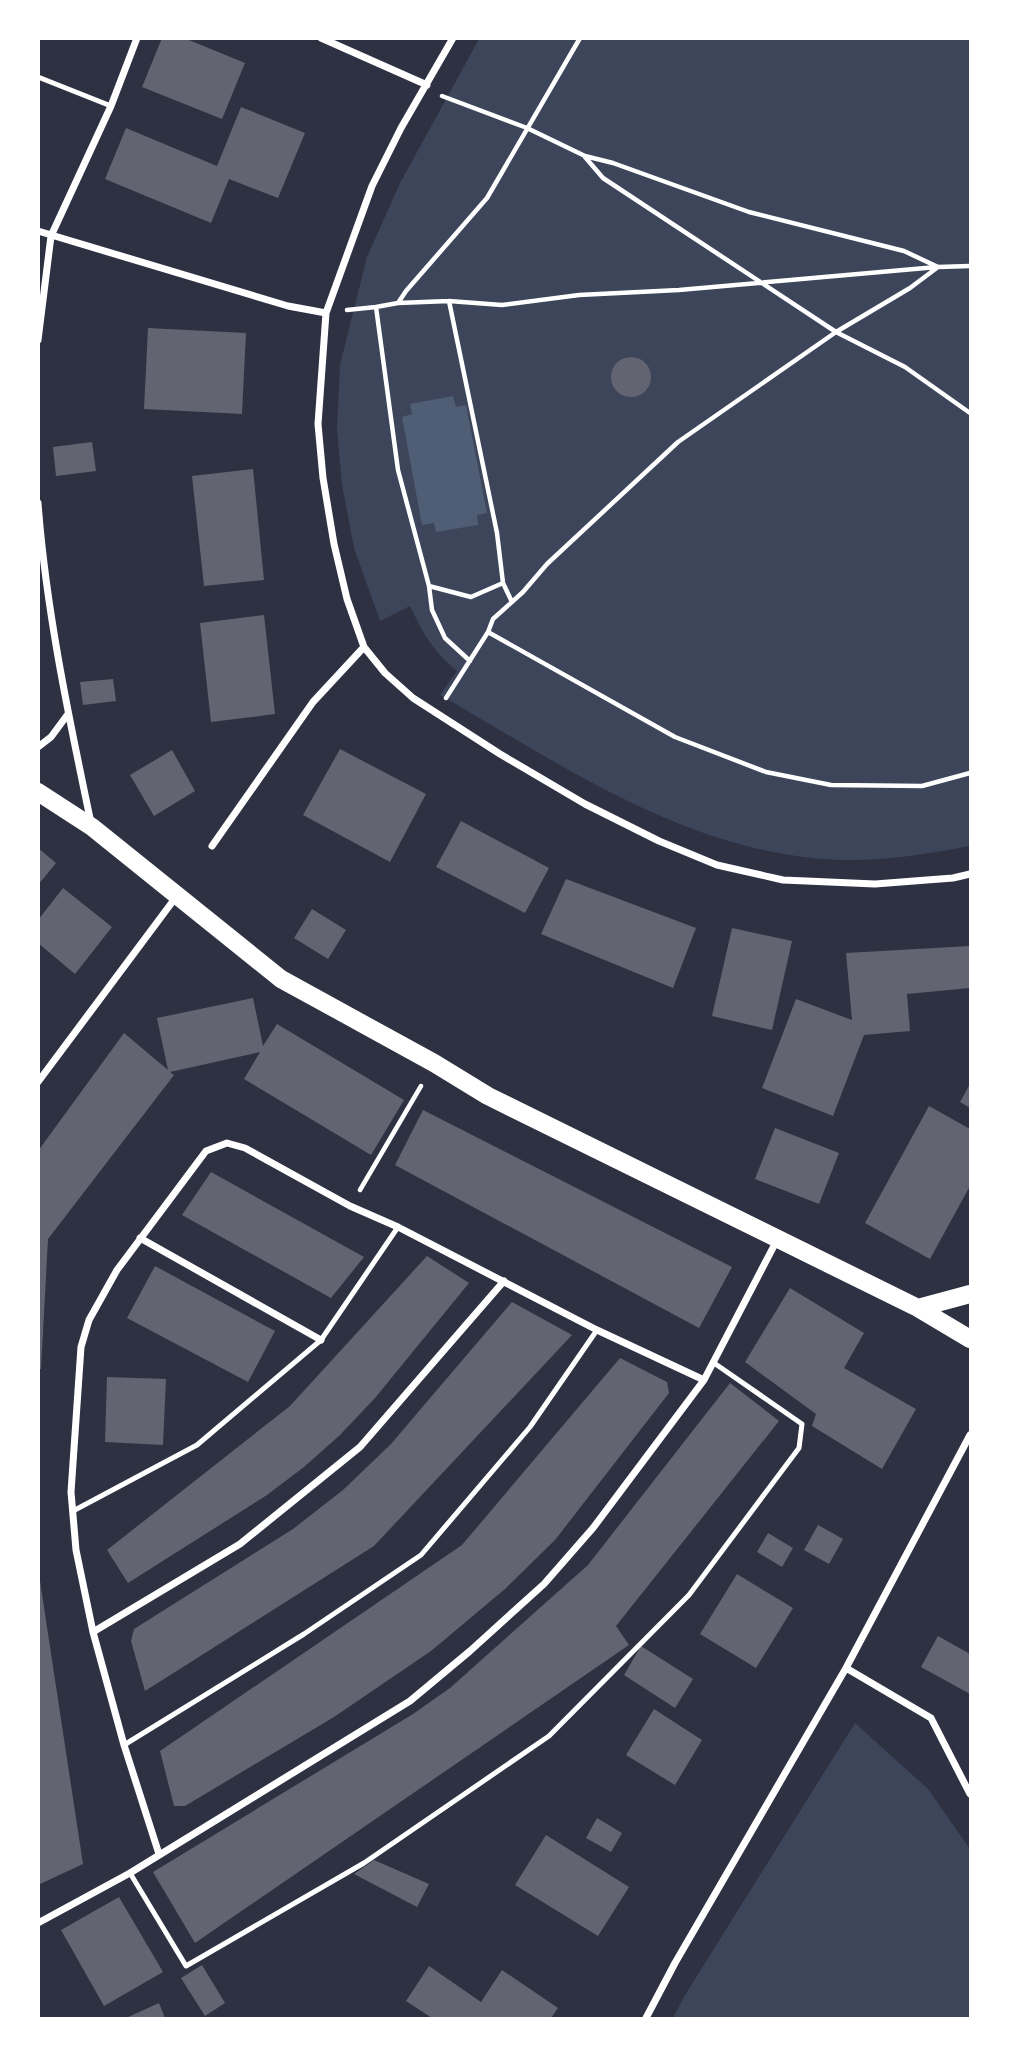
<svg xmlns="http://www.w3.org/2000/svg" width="1009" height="2057" font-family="Commissioner,sans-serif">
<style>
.green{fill:#3c4559}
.water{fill:#4f5d75}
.building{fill:#626471}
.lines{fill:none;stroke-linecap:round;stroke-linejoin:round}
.path{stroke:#fff;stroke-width:4.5}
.service{stroke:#fff;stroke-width:5}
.minor{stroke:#fff;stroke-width:7}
.primary{stroke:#fff;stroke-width:18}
</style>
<rect width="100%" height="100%" fill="#2d3142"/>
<path class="green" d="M479 39H970V846C918 856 865 864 812 858 676 844 556 762 440 695L457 671C433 651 423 634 410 606L380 621 354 548 342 485 337 429 340 365 367 257 400 183Z
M855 1723 928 1789 970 1849V2018H673L685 1995Z"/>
<path class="water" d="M453 396 456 407 466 405 487 513 477 515 478 525 436 532 434 523 422 525 402 417 412 414 410 404Z"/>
<path class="building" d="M162 38H184L245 63 222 119 142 87Z
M241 107 305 133 278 198 229 179 211 223 105 179 126 128 217 166Z
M148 328 246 333 242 414 144 409Z
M611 377a20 20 0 1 1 40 0a20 20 0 1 1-40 0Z
M92 442 96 471 56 476 53 447Z
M253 469 264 580 204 586 192 476Z
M264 615 275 714 211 722 200 623Z
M113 679 116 701 83 705 80 682Z
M340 749 426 794 390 862 303 815Z
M172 750 195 791 154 816 130 775Z
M461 821 549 868 525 913 436 867Z
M38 848 56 863 38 885Z
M566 879 696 928 673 988 541 934Z
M63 888 112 927 75 974 38 943V920Z
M312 909 346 930 328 959 294 938Z
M732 928 792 941 772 1030 712 1016Z
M970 946V988L907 994 910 1031 864 1035 833 1116 762 1088 796 999 852 1020 846 953Z
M253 998 263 1046 277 1024 404 1100 371 1155 244 1079 260 1052 170 1072 174 1075 48 1239 41 1369H38V1151L124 1033 168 1070 157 1018Z
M970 1084V1108L960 1102Z
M929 1106 970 1129V1186L930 1259 865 1223Z
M423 1110 732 1267 699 1328 395 1165Z
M775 1128 839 1153 819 1204 755 1179Z
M211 1172 364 1257 331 1298 182 1215Z
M427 1256 469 1283 375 1398 340 1435 304 1467 267 1495 128 1583 107 1550 290 1406Z
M155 1266 275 1331 248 1382 127 1318Z
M790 1288 864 1333 844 1368 916 1409 882 1469 812 1426 816 1414 745 1362Z
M512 1302 572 1335 374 1546 145 1691 131 1641 134 1629 293 1529 343 1490 391 1444Z
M620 1358 667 1382 669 1393 555 1540 505 1589 431 1651 334 1717 185 1806H174L160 1751 462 1545Z
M107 1377 166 1379 163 1445 105 1442Z
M730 1383 779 1421 616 1626 629 1645 195 1943 153 1872 413 1714 450 1688 588 1565Z
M818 1525 843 1539 829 1564 804 1550Z
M768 1533 793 1548 782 1567 757 1552Z
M737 1574 793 1608 756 1668 700 1634Z
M40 1581 83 1864 40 1884 38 1874Z
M938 1636 970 1654V1694L921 1667Z
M641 1646 693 1679 675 1708 624 1675Z
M654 1709 702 1740 675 1785 626 1755Z
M597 1818 622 1833 611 1852 586 1838Z
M546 1835 629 1887 598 1936 515 1885Z
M374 1860 429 1884 417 1907 354 1874Z
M119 1897 163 1972 104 2006 61 1930Z
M202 1965 225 2003 205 2016 181 1978Z
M429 1966 481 2002 502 1970 558 2008 551 2018H432L406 2001Z
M159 2003 165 2018H126Z"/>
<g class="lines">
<path class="path" d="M442 96 527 128 585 156 613 163 749 212 904 251 938 267 970 266
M585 157 603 178 836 332 905 367 970 413
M449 301 502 305 579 295 679 290 937 267
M398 303 406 291 487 198 580 38
M376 307 398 303 449 301 497 533 503 583 471 597 429 586
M347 310 376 307 398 470 429 586 432 610 445 638 470 661
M503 583 512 602
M488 632 675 737 766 772 831 785 922 786 970 773
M446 698 488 632 493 619 523 592 547 564 678 442 836 332 910 288 938 267
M360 1190 421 1086"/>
<path class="service" d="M38 77 111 106
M73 1511 197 1445 321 1340 398 1227
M124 1745 304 1634 421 1555 530 1427 597 1330
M130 1873 186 1966 364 1863 549 1736 689 1595 799 1448 802 1424 714 1363"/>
<path class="minor" d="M321 38 427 85
M453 38 401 128 372 186 326 313 318 424 323 478 334 544 347 599 364 647 385 673 413 698 500 754 585 804 659 841 717 865 783 880 875 884 953 878 970 874
M38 231 288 306 326 313
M38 340 51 236 111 106 137 38
M38 503C46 610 69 718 91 823
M38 747 51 737 68 714
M212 846 313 702 364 647
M38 1082 176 897
M140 1238 321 1340
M93 1632 240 1544 360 1447 504 1281
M846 1668 931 1718 970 1794
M159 1854 124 1745 93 1632 76 1550 71 1492 81 1347 89 1320 117 1270 206 1151 227 1143 245 1148 350 1206 398 1227 597 1330 704 1380
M38 1923 130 1873 410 1701 470 1651 544 1584 593 1528 704 1380 777 1240
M646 2018 675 1963 846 1668 970 1435"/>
<path class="primary" d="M38 792 92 827 281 979 434 1063 488 1096 918 1308 970 1339
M918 1308 970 1294"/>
</g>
<rect width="1009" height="2057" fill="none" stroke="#ffffff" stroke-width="80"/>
</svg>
